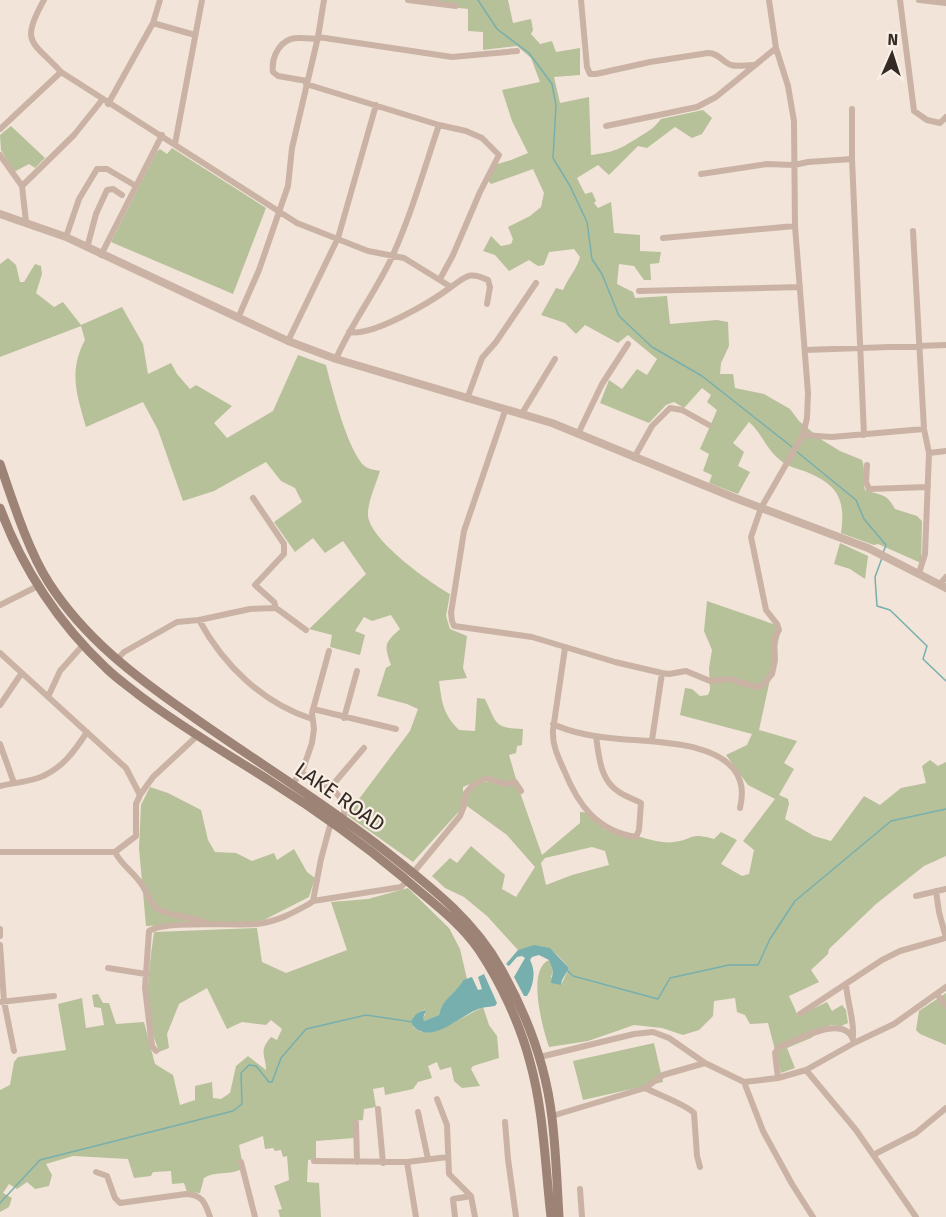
<svg xmlns="http://www.w3.org/2000/svg" width="946" height="1217" font-family="'Fira Sans',sans-serif">
<style>
.green{fill:#b6c199;fill-rule:evenodd}
.water{fill:#77afae}
.lines{fill:none;stroke-linecap:round;stroke-linejoin:round}
.stream{stroke:#77afae;stroke-width:1.5}
.minor{stroke:#cab3a5;stroke-width:6}
.tertiary{stroke:#cab3a5;stroke-width:8}
.secondary{stroke:#9d8276;stroke-width:9}
.labels{text-anchor:middle;stroke-width:4.5;stroke-linejoin:round;paint-order:stroke}
.street-label{font-size:21px;fill:#352a26;stroke:#f9efe5}
</style>
<rect width="100%" height="100%" fill="#f2e4d9"/>
<path class="green" d="M433 0H508L513 23 531 19 533 30 531 34 540 44 552 41 556 52 580 48V75L554 77 560 103 589 97 591 155C615 152 620 149 639 137 649 131 654 128 661 119L703 110 712 118 702 134 692 138 675 127 647 148 638 146 609 175 598 165 577 178 585 194 592 192 596 201 594 203 598 208 611 202 614 233 640 235V251L661 252 659 263 650 264 651 280H644L634 266 619 264 617 284 633 292 635 298 667 296 670 324 717 320 728 322 729 346 721 363 720 374H733L735 388 764 394 790 409 799 421 822 440 840 451 862 460C866 470 862 480 865 490 881 496 886 492 895 509L917 516 922 521 921 563 878 544 874 545 841 533C846 498 837 484 804 471 795 468 786 466 779 459 766 449 762 433 749 422L733 443 744 452 738 466 750 472 738 494 709 483 712 475 703 471 709 454 700 449 717 410 707 402 711 395 702 388 684 408 674 402 666 405 649 423 600 403 609 380 622 389 637 369 647 375 657 359 628 335 618 343 585 325 576 334 565 323 541 315 556 288 563 290C568 278 577 269 580 257L574 249 549 252 544 265 538 266 529 260 509 271 495 255 483 251 491 236 501 246 511 244 513 239 508 227 530 216 541 207 544 193 533 169 491 184 486 178 491 166 511 160 528 153 512 121 502 90 540 82 531 58 517 46 483 50V32L468 31V9L432 5Z
M11 126 45 158 35 168 29 164 14 172 1 150 0 135Z
M172 148 266 208 233 294 111 242 157 151 160 149 167 154Z
M8 258 16 265 20 282H24L35 264 41 266 42 274 36 293 54 307 63 302 81 325 122 307 143 344 148 374 171 363 177 374 190 389 196 385 232 406 214 423 227 438 273 411 298 355 326 365C331 385 349 456 366 467 369 469 375 470 380 471 376 484 367 503 368 516 371 541 429 582 450 594L446 616 450 629 467 636 463 668 467 678 439 681C442 703 443 714 459 730L475 731 477 698 485 699C497 724 494 728 523 729L522 745 517 746 516 753 509 755 516 779 506 782 489 776 463 787V807L413 862 347 815 410 731 418 709 407 704 377 696 386 668 391 665C384 644 384 644 400 629L391 615 372 621 364 617 355 631 365 635 360 655 330 647 332 635 309 629 366 574 343 541 325 553 313 538 295 552 274 522 302 502 295 488 281 481 266 462 214 491 183 501 158 430 143 402 86 427C77 395 68 372 85 340L81 326 0 357V264Z
M840 543 868 556 865 579 850 569 834 564Z
M707 601 776 625 780 633 759 730 797 741 784 763 794 769 779 795 788 799 789 804 785 819 814 836 831 841 864 796 880 805 901 788 926 783 922 766 930 760 938 766 946 762V856L924 866 876 904 829 949 828 954 811 970 819 982 789 996 798 1016 827 1002 832 1011 842 1005 846 1010 848 1023 841 1026 830 1025 811 1038 787 1048 795 1068 781 1073 768 1023 750 1024 745 1015 737 1012 735 998 714 1001 713 1016 699 1030 683 1035 662 1028 634 1025 588 1041 549 1047C543 1029 526 970 549 960L553 971 551 977 561 985 569 968C552 947 545 942 518 950L487 916 464 897 445 888 432 876 450 858 457 863 471 846 505 875 502 889 516 897 535 867 507 835 467 806C467 774 495 781 517 784L542 855 580 823V812C592 811 598 822 605 830L610 827C624 832 660 845 674 842 695 839 689 832 714 839L721 832 737 840 721 864 742 876 749 874 754 850 743 841 775 799 748 785 726 755 747 745 752 734 680 715 685 688 692 689 700 696 708 695 710 690 709 668 712 650 704 631ZM592 847 605 851 609 865 572 875 546 885 541 863 545 858Z
M150 787 168 793 201 810 208 840 215 852 236 853 252 861 274 853 277 860 294 849 307 872 315 878 309 897 264 920 252 922 146 926 139 848 141 805Z
M408 888 449 928 460 949 467 979 463 980C455 995 443 998 439 1015L424 1021 422 1018 425 1015V1009L413 1017V1027L421 1032 447 1026 483 1007 489 1025 497 1036 499 1058 473 1066 471 1069 480 1086 462 1088 454 1081 451 1067 440 1070 437 1062 428 1066 432 1078 418 1082 413 1089 385 1095 384 1087 373 1089 376 1107 364 1109 363 1120 355 1121 354 1138 316 1141V1159L308 1160 307 1182 319 1183 321 1217H280L278 1210 282 1209 274 1186 289 1180 287 1156 283 1157 281 1150 275 1151 273 1148 265 1149 263 1136 239 1145 242 1161 240 1170C227 1175 215 1171 204 1178L200 1193 187 1192 184 1183 172 1184 171 1171 153 1172 151 1176 134 1178 128 1159 73 1156 46 1164 52 1175 49 1186 35 1189 27 1182 17 1189 9 1184 3 1193 12 1198 9 1207 0 1212V1090L10 1085 14 1062 18 1057 66 1050 58 1004 82 998 86 1028 104 1025 101 1008 94 1007 92 995 98 994 103 1003H109L116 1024 144 1022 155 1064 173 1075 180 1105 195 1100V1086L212 1082 213 1098 221 1099 230 1093 236 1066 248 1056 266 1070C266 1055 258 1052 271 1037L277 1040 282 1029 271 1020 266 1025 242 1022 227 1029 207 988 179 1004 167 1034 169 1048 159 1052C156 1043 152 1033 150 1024 145 994 150 962 154 932L257 928 262 962 286 973 347 950 331 902 368 899Z
M946 993V1045L920 1034 916 1030 919 1011Z
M654 1043 663 1082 583 1100 573 1061Z"/>
<path class="water" d="M534 945 550 948 569 968 562 980 561 985 551 983 553 971 549 960 539 955 532 957 530 960C536 971 534 985 527 996H524L514 977 525 958 522 956 517 957 509 966 506 964 518 950Z
M484 974 497 1003 495 1006C488 1007 482 1007 476 1010 459 1017 433 1043 415 1028 406 1020 418 1011 426 1010L423 1018 424 1021 439 1015C443 997 455 995 463 980L472 977 478 990 482 989 478 977Z"/>
<g class="lines">
<path class="stream" d="M478 0 497 29 529 53 552 84 556 105 553 158 570 186 587 222 592 259 602 274 619 316 652 347 702 376 792 447
M796 451 856 500 864 519 886 545 883 553
M882 558 875 577 877 606 890 610 927 646 923 659 946 681
M566 969 573 976 658 999 670 978 729 965H758L770 939 795 901 891 821 946 809
M0 1203 40 1160 233 1111 242 1104 241 1073 249 1065 256 1066 269 1082H272L281 1058 306 1029 366 1015 413 1022"/>
<path class="minor" d="M44 0C19 44 33 41 61 72L297 223 368 251 404 258 451 287C467 276 469 271 488 280L490 287 487 304
M408 0 456 6
M581 0 587 67 590 74H596L650 62 708 53C719 53 722 62 731 65 738 67 746 65 753 65
M900 0 914 111 927 120 940 123 946 117
M919 0 946 3
M153 23 195 35
M318 37 452 57 517 51
M307 81 278 76 273 72C272 65 273 59 276 53 286 34 298 38 318 39
M306 84 439 125 466 131 482 138 499 155 480 192 453 255 440 279
M108 104 153 23 160 0
M606 126 697 107 716 97 776 48
M0 129 61 72
M175 144 202 0
M0 155 22 186 26 222
M852 159 864 435
M701 174 767 164 794 165 808 162 852 159V109
M22 186 74 135 102 100
M913 231 924 429 929 453 925 554 919 573
M66 237 79 199 97 169H107L136 186
M663 238 795 226
M87 248 96 214 107 190 113 189 122 195
M101 255 162 135
M639 291 800 287
M238 318 259 270 288 186 292 148 318 37 324 0
M349 332C372 337 431 302 451 287
M288 341 338 238 376 105
M805 350 946 345
M336 359C351 324 375 293 391 259 411 216 424 169 439 125
M467 399 482 358 496 342 536 283
M505 411 464 531 451 613 452 621 454 626 532 637 615 662 662 673 669 674 686 671 710 681 729 679 756 687 762 686 772 674 775 660 774 638 779 630 777 624 766 610 751 537 761 508 803 435 807 418 808 393 795 226 794 121 788 86 776 48 769 0
M521 415 555 359
M578 434 602 384 628 344
M803 435 832 437 924 429
M929 453 946 451
M634 458 652 426 670 408 682 410 709 425
M867 465 866 482 869 489 928 487
M253 498 284 544V554L255 585 274 602 276 608
M940 584 946 577
M0 605 38 586
M199 620C224 666 263 703 312 719
M565 648 553 730C552 745 558 757 564 770 578 805 597 831 636 837L639 830 641 803C634 799 626 797 619 792 600 780 599 757 596 736
M0 653 126 768 140 795 136 804V836L115 852H0
M116 660 124 652 177 622 199 620 250 609 276 608 306 630
M48 697 60 671 83 645
M0 705 21 674
M313 709 396 729
M344 718 357 671
M553 724C574 734 598 737 620 739 653 742 728 741 740 781 743 789 742 799 740 808
M652 740 662 673
M0 744 14 783
M301 773C321 783 351 792 343 820
M292 785 303 769 312 743 314 729 312 713 329 651
M0 786C13 783 26 782 38 778 61 770 74 752 87 732
M330 788 364 748
M140 795 153 777 197 736
M115 852C122 866 134 872 142 885 147 892 150 904 158 909 172 918 193 915 208 924
M413 873 460 816 464 806 466 793 472 786 486 778 506 784 515 782 521 791
M936 891 939 912 946 938
M916 896 946 889
M313 901 401 887 407 881
M0 929V936
M0 945 4 1001 14 1051
M108 968 146 974
M846 984C847 1001 854 1018 853 1036
M937 994 946 1006
M0 1002 54 996
M800 1014 882 960 900 951 946 938
M156 1051 152 1046 145 988 149 931C165 920 234 926 257 924 276 922 293 913 309 904L313 901 321 859 331 822
M540 1057 634 1034 653 1032 669 1038 705 1063 744 1082 778 1078 806 1070 854 1043 894 1024 946 987
M806 1070 856 1130 916 1217
M778 1078 775 1053 779 1047C798 1040 847 1011 854 1043
M744 1082 763 1131 792 1184 813 1217
M645 1088C657 1094 687 1105 694 1113L697 1156 700 1167
M437 1099 447 1125 449 1174 471 1196 475 1217
M378 1109 383 1163
M418 1112 428 1159
M552 1116 645 1088 663 1075 705 1063
M505 1122 508 1159 516 1217
M356 1123 357 1162
M873 1155 916 1133 946 1108
M314 1161 407 1162 448 1157
M241 1162 255 1217
M407 1162 416 1217
M96 1172 107 1176 115 1198 120 1203 186 1194C203 1195 205 1203 210 1217
M580 1189 582 1217
M455 1217 453 1199 471 1196"/>
<path class="tertiary" d="M0 214 66 237 288 341 336 359 552 423 735 498 868 548 946 588"/>
<path class="secondary" d="M0 464C13 502 28 550 49 583 85 639 136 677 189 714 255 761 325 803 388 853 431 887 474 920 501 969 527 1015 546 1066 552 1118 556 1151 557 1184 559 1217
M0 508C22 568 59 624 106 668 116 678 128 686 139 695 181 727 226 753 270 781 316 810 362 843 404 878 430 901 459 921 479 950 501 983 520 1024 530 1062 544 1112 545 1166 551 1217"/>
</g>
<g class="labels">
<g class="street-label">
<text transform="translate(340 797) rotate(35)" y="7">LAKE ROAD</text>
</g>
</g>
<g transform="translate(892 54) rotate(3)" stroke="#f9efe5" stroke-width="4.5" paint-order="stroke">
<path d="M0-4.5L10 22L0 15L-10 22Z" fill="#352a26"/>
<text y="-9" font-size="16" font-weight="bold" text-anchor="middle" fill="#352a26">N</text>
</g>
</svg>
